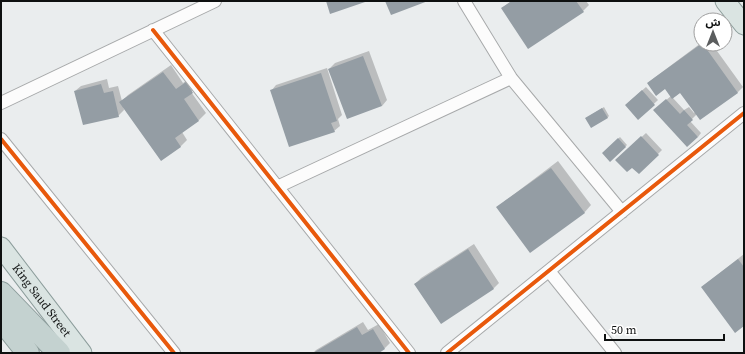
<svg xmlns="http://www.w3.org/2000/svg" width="745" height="354" font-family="'Source Serif 4','Noto Sans Arabic',serif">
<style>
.shadow{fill:#0003;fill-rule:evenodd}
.building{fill:#949da4}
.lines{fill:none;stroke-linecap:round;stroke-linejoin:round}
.street-casing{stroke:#a7a9aa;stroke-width:14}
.primary-casing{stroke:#8c9d9b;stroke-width:21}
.highway-casing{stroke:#8c9d9b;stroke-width:24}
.street{stroke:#fcfcfc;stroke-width:12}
.primary{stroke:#dae4e2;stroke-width:19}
.highway{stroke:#c4d2d0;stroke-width:22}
.cycleway-casing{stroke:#fff;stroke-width:6}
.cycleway{stroke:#e8590c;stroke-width:4}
.labels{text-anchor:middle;stroke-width:4;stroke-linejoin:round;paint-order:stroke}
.street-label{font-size:12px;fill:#0e1010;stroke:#fff}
</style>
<rect width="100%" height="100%" fill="#eaedee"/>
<path class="shadow" d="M511 1H586L589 5 583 11 502 8Z
M701 43 712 44 743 87 737 93 697 114 690 121 701 133 698 137 659 106 671 96 665 88 648 83 654 78ZM681 92 695 112 694 113 689 107 684 110 673 98Z
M369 51 387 100 382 106 329 69 335 63Z
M171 65 183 83 193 76 199 85 191 92 206 113 199 120 182 132 187 140 180 147 123 105 124 110 118 116 75 91 81 86 107 79 109 88 118 86 122 101 128 95Z
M327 68 342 115 338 119 340 126 334 131 271 91 276 85Z
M646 87 658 100 638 119 630 101Z
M604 107 609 116 607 118 588 117Z
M646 133 662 150 639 173 632 166 617 160Z
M620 137 627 145 610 161 603 153Z
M558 161 591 205 584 213 498 208 505 201Z
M474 244 499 283 494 288 441 323 415 284 421 278Z
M744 254V325L702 287Z
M363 322 368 330 379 324 390 343 385 348 377 353H313L316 350Z"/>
<path class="building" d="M326 1H368L330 14Z
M385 1H428L391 15Z
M512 1H576L584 12 528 49 501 8Z
M701 44H703L738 93 700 120 680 93 672 99 665 89 656 96 647 83Z
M363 56 382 106 347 119 328 69Z
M163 72 176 89 186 82 193 93 184 99 199 121 175 138 181 147 161 161 119 102Z
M321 73 337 121 331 123 335 132 289 147 270 90Z
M101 84 104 93 113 91 119 117 83 125 74 91Z
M642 90 655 105 638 120 625 105Z
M666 99 680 114 684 110 693 120 687 125 698 137 687 147 653 110Z
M602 108 608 118 591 128 585 118Z
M641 136 659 155 639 174 632 168 627 172 615 160Z
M618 138 626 147 610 162 602 153Z
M551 168 585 213 530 253 496 207Z
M468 249 494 289 441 324 414 284Z
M738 259 744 267V326L735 333 701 287Z
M357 327 362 335 373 329 385 349 379 353H313Z"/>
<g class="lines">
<defs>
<path id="street" d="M464 1 511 78 622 212
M153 30 409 353
M1 103 215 1
M1 139 174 353
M277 187 511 78
M549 271 615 353
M447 353 744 113"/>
<g id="primary">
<path d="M725 1 744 25"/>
<path id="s1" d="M1 247 82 353"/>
</g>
<path id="highway" d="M1 293 59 353
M1 319 28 353"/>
</defs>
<use href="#street" class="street-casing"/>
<use href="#primary" class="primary-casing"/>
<use href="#highway" class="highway-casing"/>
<use href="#street" class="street"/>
<use href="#primary" class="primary"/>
<use href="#highway" class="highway"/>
<defs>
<path id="cycleway" d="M153 30 409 353
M1 139 174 353
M447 353 744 113"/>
</defs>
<use href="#cycleway" class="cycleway-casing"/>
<use href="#cycleway" class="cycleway"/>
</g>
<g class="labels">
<g class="street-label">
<text dy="4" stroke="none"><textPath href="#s1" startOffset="67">King Saud Street</textPath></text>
</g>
</g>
<rect width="745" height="354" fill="none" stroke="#0e1010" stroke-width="4"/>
<g transform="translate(713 32)"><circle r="19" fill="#ffffff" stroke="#9f9f9f"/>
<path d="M0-3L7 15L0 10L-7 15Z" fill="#5b5d5e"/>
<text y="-6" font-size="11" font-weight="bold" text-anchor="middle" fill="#0e1010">ش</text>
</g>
<path d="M605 334v6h119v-6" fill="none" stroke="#0e1010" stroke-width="2"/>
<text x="611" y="334" font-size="12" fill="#0e1010" stroke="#ffffff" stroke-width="3" paint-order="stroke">50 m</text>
</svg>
